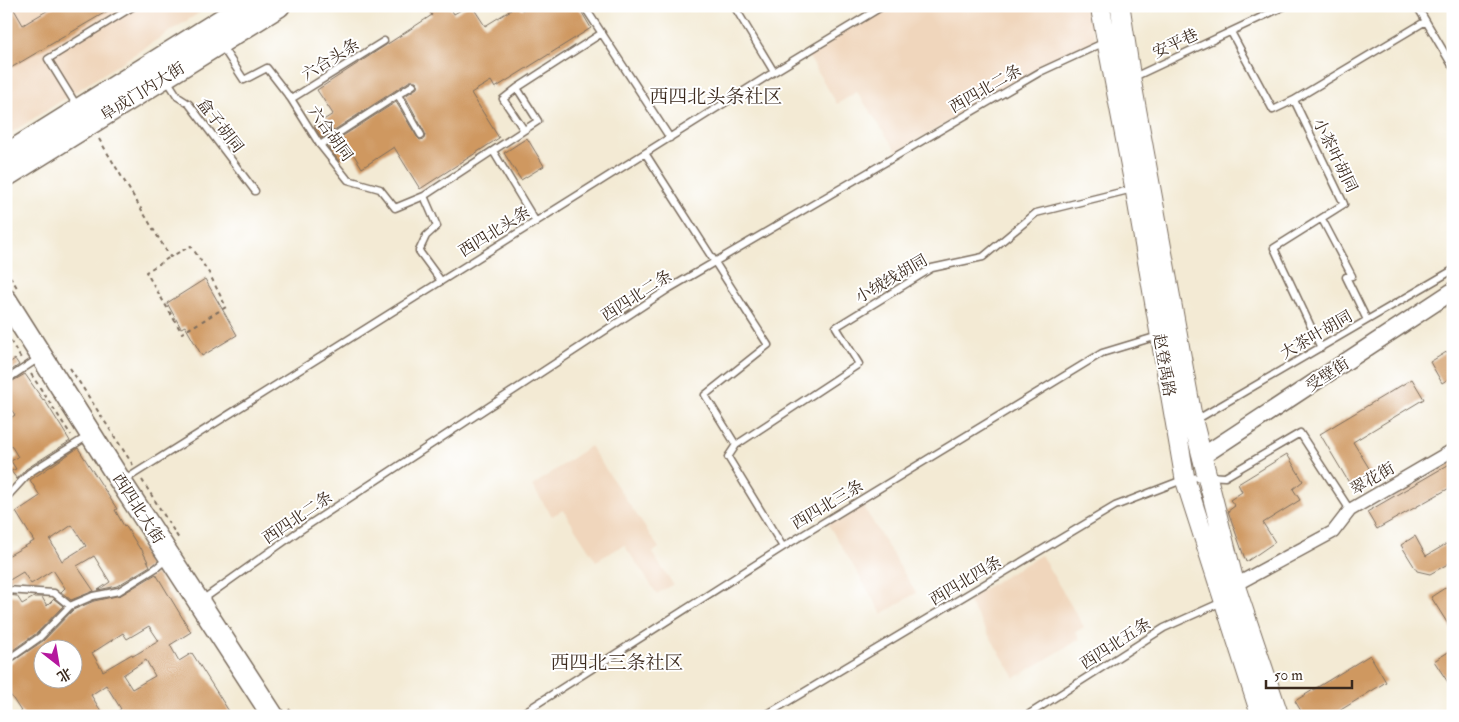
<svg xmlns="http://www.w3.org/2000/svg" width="1459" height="722" font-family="'IM FELL Double Pica','Noto Serif SC',serif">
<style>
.built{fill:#f0d6bc}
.building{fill:#cf9861;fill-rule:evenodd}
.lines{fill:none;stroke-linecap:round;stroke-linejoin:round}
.service-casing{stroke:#7b6d5e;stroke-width:9}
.minor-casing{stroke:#7b6d5e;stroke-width:15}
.tertiary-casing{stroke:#7b6d5e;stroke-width:19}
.secondary-casing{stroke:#7b6d5e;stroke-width:21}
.primary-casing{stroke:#7b6d5e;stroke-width:24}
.path{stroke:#7b6d5e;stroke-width:2;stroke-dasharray:4 4;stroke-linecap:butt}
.service{stroke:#fff;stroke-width:6}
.minor{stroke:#fff;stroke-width:12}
.tertiary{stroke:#fff;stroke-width:16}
.secondary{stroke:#fff;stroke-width:19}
.primary{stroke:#fff;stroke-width:21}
.labels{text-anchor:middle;stroke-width:4;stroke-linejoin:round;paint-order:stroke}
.street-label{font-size:16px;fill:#3b2a1e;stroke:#fff}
.quarter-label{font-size:19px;fill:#3b2a1e;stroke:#fff}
</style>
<rect width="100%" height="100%" fill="#fff"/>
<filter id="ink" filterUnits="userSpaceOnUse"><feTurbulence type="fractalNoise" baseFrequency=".02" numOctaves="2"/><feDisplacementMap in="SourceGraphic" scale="10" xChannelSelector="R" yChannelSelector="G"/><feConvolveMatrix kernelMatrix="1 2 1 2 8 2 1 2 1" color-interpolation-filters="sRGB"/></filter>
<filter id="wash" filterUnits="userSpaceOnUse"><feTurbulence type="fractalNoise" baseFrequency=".0096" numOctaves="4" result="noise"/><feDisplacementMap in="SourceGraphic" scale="20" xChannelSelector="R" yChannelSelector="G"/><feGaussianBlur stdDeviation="1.12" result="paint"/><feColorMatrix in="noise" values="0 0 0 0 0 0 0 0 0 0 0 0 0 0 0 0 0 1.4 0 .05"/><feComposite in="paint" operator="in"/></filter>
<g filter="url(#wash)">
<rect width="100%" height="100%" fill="#f3ead4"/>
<path class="built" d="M6 6H210L6 136Z
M886 6H1087L1096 42 1062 56 897 152 857 92 837 104 807 54Z
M590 446 659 548 652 553 673 584 657 594 624 545 596 561 563 510 552 516 532 486Z
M862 504 916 593 882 614 828 524Z
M1041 555 1084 627 1076 632 1080 639 1015 678 967 599Z"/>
<g id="blocks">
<path class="building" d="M6 6H12L23 25 55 6H116L9 69 6 64Z
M436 6H449L454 14 468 6H472L485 26 511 10 509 6H520L522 10 529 6H578L591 28 495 88 491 81 471 93 499 138 420 189 394 147 362 168 352 152 339 161 327 146 396 102 417 137 420 140 424 139 425 133 405 96 417 88 418 84 416 81H410L322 138 314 126 333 114 317 90 432 15 429 11Z
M527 138 544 166 521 180 504 153Z
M205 279 237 335 202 356 185 326 181 328 167 303Z
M1453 348V376L1442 383 1430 362Z
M15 359 19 365 6 374V365Z
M25 374 43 400 44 399 70 441 26 469 17 479 11 471 16 469 11 461 18 457 6 437V421L15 415 6 402V385Z
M1412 379 1424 399 1353 442 1372 473 1351 486 1320 434Z
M78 448 117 509 115 510 124 526 125 525 140 549 141 548 150 566 117 586 98 590 110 582 94 556 77 566 94 591 71 600 61 592 65 588 53 570 31 584 23 572 8 581 11 585H6V557L34 541 16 512 40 496 30 480ZM72 525 86 546 62 561 50 540Z
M1287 454 1303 481 1293 489 1300 500 1263 523 1275 542 1246 562 1228 511 1235 506 1230 500 1242 492 1238 484Z
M1453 462V486L1377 529 1367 512Z
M1415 536 1426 556 1453 540V561L1430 574 1417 571 1401 545Z
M156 574 191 632 170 645 179 661 192 653 232 716H111L121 709 106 685 91 695 104 716H24L6 688V666L43 641 73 610 94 601 121 595ZM149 626 159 641 133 656 132 654 103 671 92 653 123 633 127 639ZM66 642 71 650H72V680H42V650H53ZM146 660 155 676 132 689 123 675Z
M1448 586 1453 594V632L1431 597Z
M6 595 17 596 22 604 34 597H42L47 606 54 599 63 606 37 633 6 655Z
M1453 649V690L1434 661Z
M1370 655 1386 682 1331 716H1304L1295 701Z"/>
</g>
</g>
<g filter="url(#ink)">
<use href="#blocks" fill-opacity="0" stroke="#7b6d5e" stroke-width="1"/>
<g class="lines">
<defs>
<path id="service" d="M584 6 670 138
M734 6 774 72
M1417 6 1453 67
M1231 32 1273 110 1294 100 1344 204 1274 248 1321 348
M221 45 244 80 267 68 291 99 320 145 348 180 380 189 395 208 424 196 538 121 517 88 503 99 524 130
M1132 78 1285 6
M167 80 178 97 189 104 255 191
M517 88 602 33
M398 95 421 135
M291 99 384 41
M1294 100 1426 21
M77 106 48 59 134 6
M320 145 413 85
M493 151 536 222
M645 153 768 345 705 395 736 445 728 457 783 547
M424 196 437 226 426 236 419 251 441 281
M1322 219 1352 276 1346 277 1367 320
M6 380 39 358
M1196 420 1453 270
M736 445 859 364 836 327 932 268 983 257 1036 213 1133 189
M123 481 774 72 883 6
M6 498 29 473 88 436
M6 590 54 593 70 606 93 596 119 591 156 568 167 559
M202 600 296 533 670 288 1040 72 1105 42
M6 661 40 637 70 606
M518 716 783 547 1102 353 1158 336
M764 716 1115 506 1185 479 1206 476 1225 477 1300 433 1350 510
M1026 716 1164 628 1222 602"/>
<path id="minor" d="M1235 585 1333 532 1350 510 1453 450"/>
<path id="tertiary" d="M1201 457 1453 291"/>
<path id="secondary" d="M1100 6 1135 189 1185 479 1261 716
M1120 6 1131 79 1193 421 1235 585 1279 716"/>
<path id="primary" d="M6 155 244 6
M6 176 279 6
M6 300 121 482 273 716"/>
</defs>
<use href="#service" class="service-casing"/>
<use href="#minor" class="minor-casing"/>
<use href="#tertiary" class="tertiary-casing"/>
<use href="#secondary" class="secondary-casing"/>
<use href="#primary" class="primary-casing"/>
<path class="path" d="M6 126 10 133
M99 139 170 257 191 246 209 273 226 307 182 333 146 272 170 257
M6 270 18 289
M6 334 22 360
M70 368 133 465
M31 374 71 435
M142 480 179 539
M289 709 293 716"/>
<use href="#service" class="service"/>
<use href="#minor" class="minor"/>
<use href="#tertiary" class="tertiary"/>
<use href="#secondary" class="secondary"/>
<use href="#primary" class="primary"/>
</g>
</g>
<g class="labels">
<g class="street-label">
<text transform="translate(1175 43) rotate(-25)" y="6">安平巷</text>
<text transform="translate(330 59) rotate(-32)" y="6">六合头条</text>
<text transform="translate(985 88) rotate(-30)" y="6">西四北二条</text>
<text transform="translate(142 91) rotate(-32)" y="6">阜成门内大街</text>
<text transform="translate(221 125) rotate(52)" y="6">盒子胡同</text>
<text transform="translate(331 133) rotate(54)" y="6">六合胡同</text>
<text transform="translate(1336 155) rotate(64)" y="6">小茶叶胡同</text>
<text transform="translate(494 231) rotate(-32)" y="6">西四北头条</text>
<text transform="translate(891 278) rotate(-30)" y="6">小绒线胡同</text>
<text transform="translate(636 295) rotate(-33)" y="6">西四北二条</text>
<text transform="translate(1316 334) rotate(-30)" y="6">大茶叶胡同</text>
<text transform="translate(1165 365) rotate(80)" y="6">赵登禹路</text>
<text transform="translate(1327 374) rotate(-33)" y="6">受壁街</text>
<text transform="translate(1372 478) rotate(-30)" y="6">翠花街</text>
<text transform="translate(827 504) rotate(-31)" y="6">西四北三条</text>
<text transform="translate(139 508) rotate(57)" y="6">西四北大街</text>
<text transform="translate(297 517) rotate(-34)" y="6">西四北二条</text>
<text transform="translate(965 580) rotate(-31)" y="6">西四北四条</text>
<text transform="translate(1115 643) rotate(-33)" y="6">西四北五条</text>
</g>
<g class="quarter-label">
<text x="716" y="103">西四北头条社区</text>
<text x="617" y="669">西四北三条社区</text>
</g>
</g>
<rect width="1459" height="722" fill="none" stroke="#fff" stroke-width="25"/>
<g transform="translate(58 664) rotate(149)"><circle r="24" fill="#ffffff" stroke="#b1aaa5"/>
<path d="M0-4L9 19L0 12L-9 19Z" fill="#b5179e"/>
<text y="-8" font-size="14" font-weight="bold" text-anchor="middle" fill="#3b2a1e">北</text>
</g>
<path d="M1266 680v8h86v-8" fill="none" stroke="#3b2a1e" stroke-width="2.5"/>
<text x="1274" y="680" font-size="15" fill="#3b2a1e" stroke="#ffffff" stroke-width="4" paint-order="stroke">50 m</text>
</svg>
